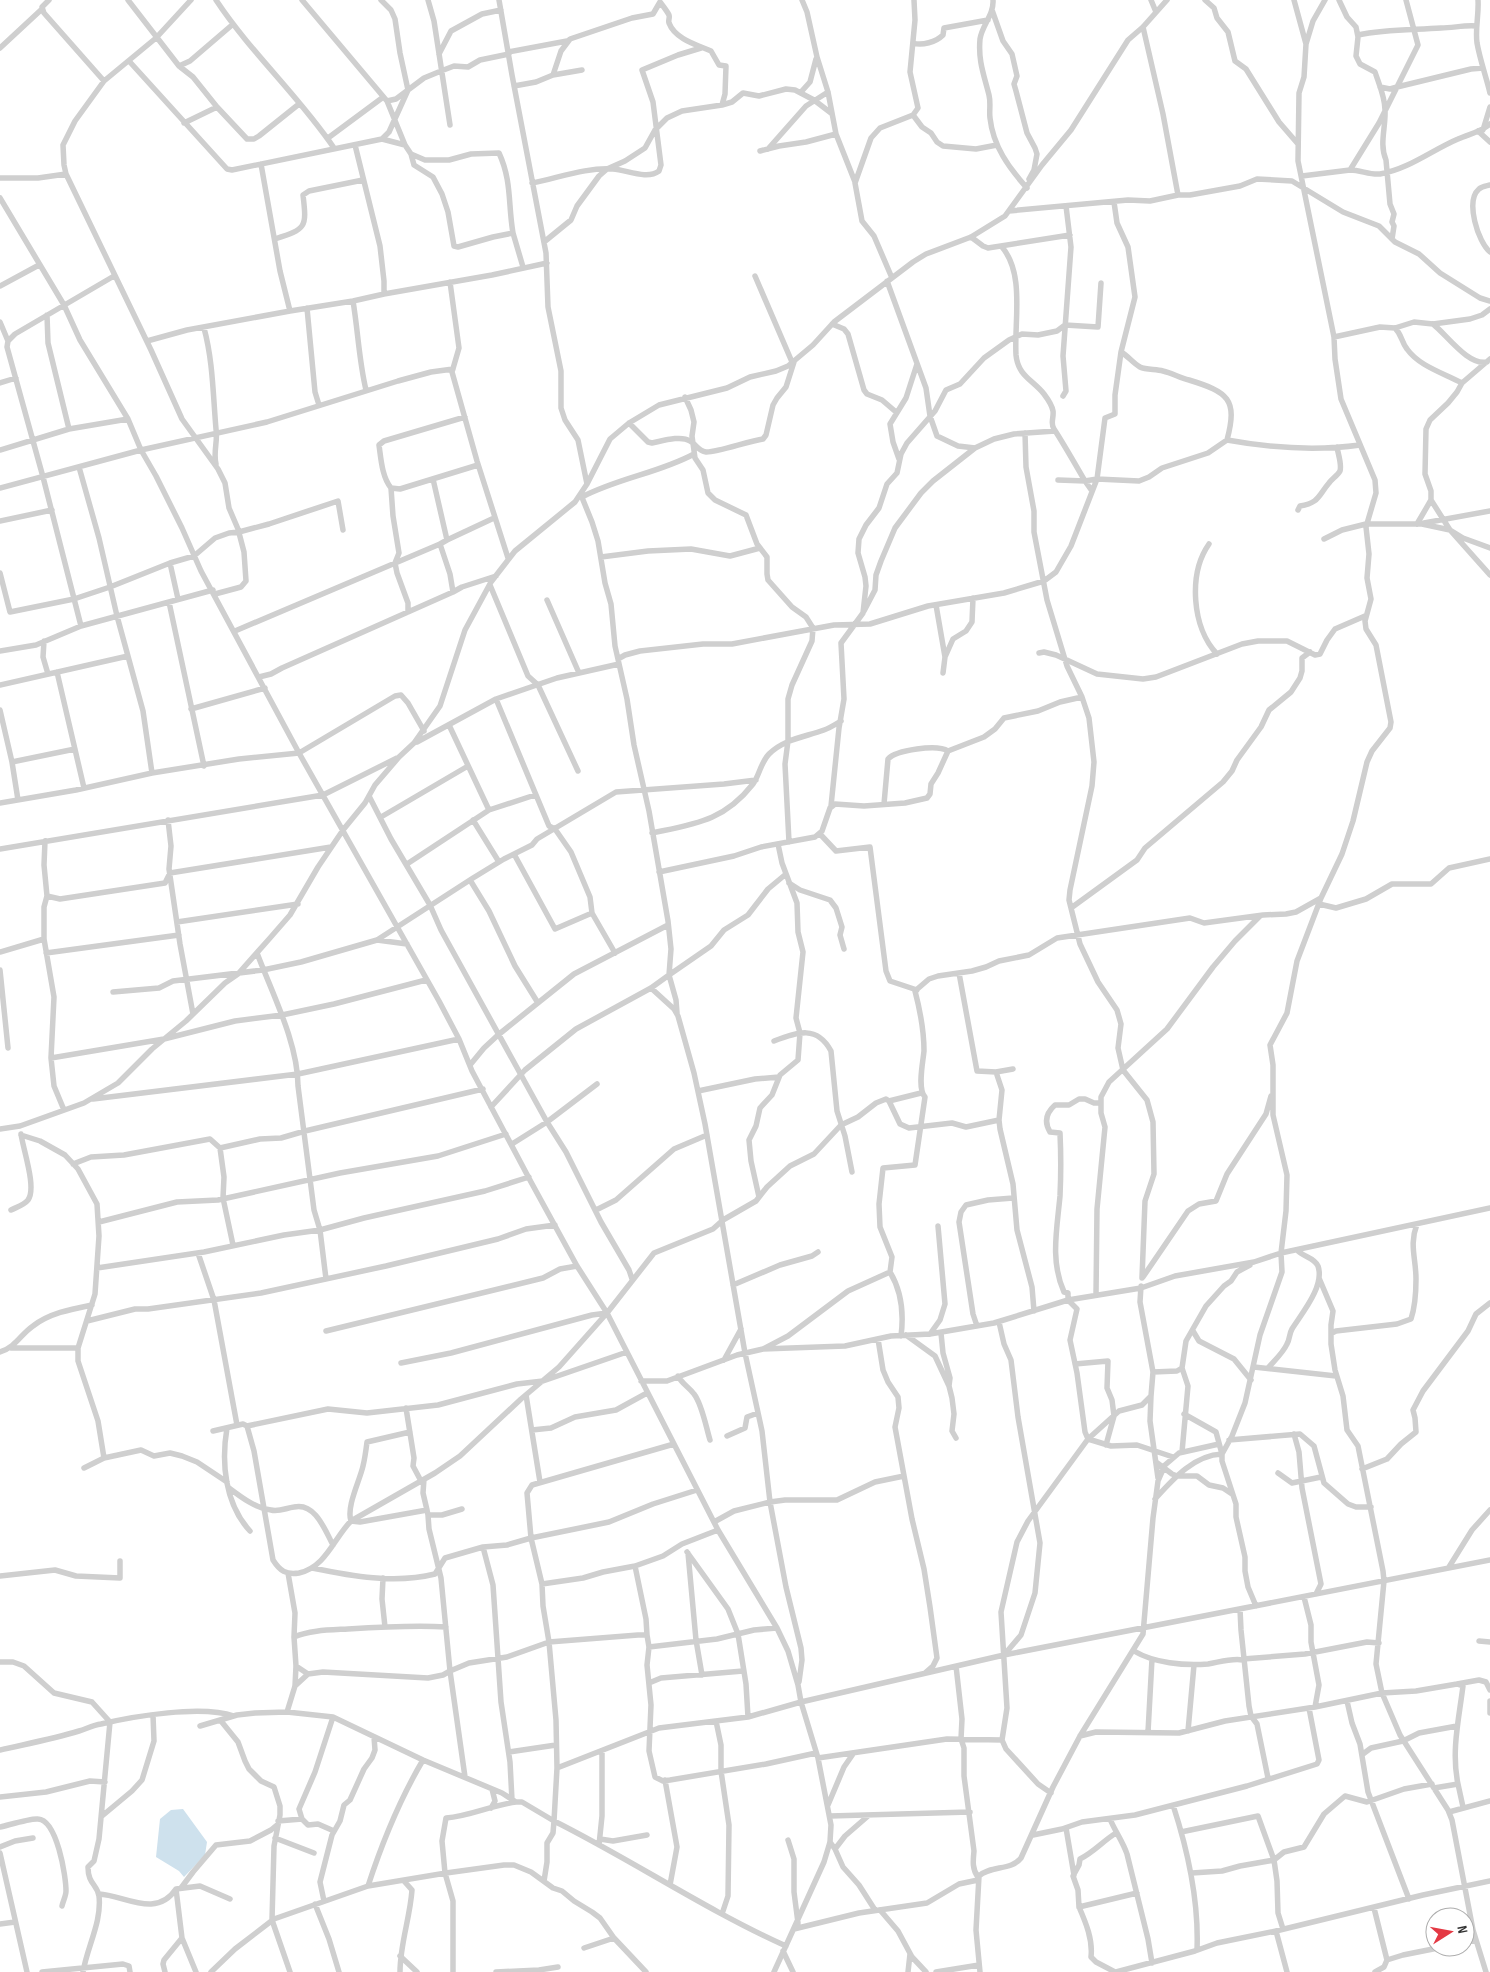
<svg xmlns="http://www.w3.org/2000/svg" width="1490" height="1972" font-family="'Sofia Sans Condensed',sans-serif">
<style>
.water{fill:#cee1ed}
.lines{fill:none;stroke-linecap:round;stroke-linejoin:round}
.minor{stroke:#cfcfcf;stroke-width:5.5}
</style>
<rect width="100%" height="100%" fill="#fff"/>
<path class="water" d="M183 1809 207 1842 205 1855 184 1877 179 1871 156 1857 160 1819 171 1810Z"/>
<g class="lines">
<path class="minor" d="M49 0 42 7 44 13 104 81
M128 0 179 66 193 77 217 107 247 139H254L259 136 299 104
M191 0 156 38 104 81 75 121 63 145 64 165 66 174 151 350 182 419 218 469 225 483 229 508 238 529 244 552 246 581 241 587 215 594
M216 0C251 53 299 96 334 148
M302 0 387 101 396 99 424 78 441 71 454 66 468 67 480 60 509 54
M381 0 391 10 395 19 400 53 408 90 389 132 382 139
M428 0 434 21 450 125
M499 0 512 75 546 253 548 307 561 371V408L565 420 578 440 587 484
M802 0 807 12 817 57 828 92 836 134 855 182
M993 0C994 15 982 25 980 39 978 61 984 75 989 95 991 103 989 111 990 118 993 146 1009 168 1027 188
M1151 0 1156 12
M1205 0 1214 8 1217 18 1228 32 1235 61 1246 69 1279 122 1298 144
M1294 0 1306 44
M1339 0 1347 17 1356 27 1358 37 1356 56 1360 64 1375 72C1379 84 1385 97 1385 110 1386 127 1379 144 1386 160L1390 204 1394 214 1392 222 1394 226 1392 239
M1478 0C1479 15 1475 28 1477 43 1480 60 1486 76 1490 93
M992 10 1003 41 1012 54 1017 76 1014 84 1016 91 1027 133 1035 148 1037 154 1034 170 1029 179
M1143 27 1163 114 1178 195
M1358 35C1386 29 1413 30 1441 28 1453 28 1464 25 1476 26
M913 43C922 46 936 42 943 35L944 28 988 20
M0 48 42 9
M508 52 567 41
M439 54 451 31 482 14 501 10
M129 61 227 169 232 170 382 139 405 145 411 154 425 160H449L471 154 499 153C512 181 508 205 513 233
M179 66 190 61 232 25
M553 75 561 51 570 39 632 18 653 14 660 2
M514 86 536 82 553 75 582 70
M1380 87 1390 89 1397 87 1471 69 1483 68
M801 92 810 82 816 59
M387 101 405 145
M722 105 732 102 743 93 759 96 786 89 795 90 814 100 831 113
M913 115 922 127 931 133 937 142 943 146 976 149 997 145
M184 123 217 107
M1483 130 1490 107
M1478 131 1490 142
M328 138 382 98
M355 145 380 246 384 281V294
M768 149 806 106 828 92
M760 151 779 146 806 142 836 134
M411 154 414 165 433 177 442 194 448 212 454 246 458 247 493 237 513 233 523 267
M261 164 280 271 290 311
M1350 170 1379 123 1418 45 1406 0
M1302 176 1350 170C1361 170 1369 175 1380 174 1409 169 1432 150 1458 139 1469 134 1481 132 1490 124
M0 178H38L66 174
M532 183C558 178 587 167 613 169 627 170 647 180 659 171L661 165 653 102 642 70 678 55 701 48
M1490 185C1486 186 1482 186 1479 189 1465 201 1478 242 1490 252
M0 198 64 305 80 340 128 419 141 450 156 476 182 528 201 571 299 753 439 1001 459 1039 472 1071 531 1182 577 1266 607 1313 718 1530 777 1628 788 1651 798 1685 801 1702 818 1758 831 1825 830 1842 824 1862 774 1972
M1114 202 1117 223 1128 247 1135 297 1121 352C1128 356 1133 363 1140 367 1146 370 1156 369 1163 371 1172 373 1180 378 1189 380 1228 392 1238 399 1227 440
M1009 211 1128 200 1150 201 1178 195H1190L1240 186 1257 179 1292 181 1343 212 1379 226 1395 242 1419 254 1440 273 1480 298 1490 301
M971 237 983 246 988 248 1070 235
M275 239C306 229 307 228 303 195L309 191 363 180
M544 242 571 220 577 206 599 176 607 169 625 161 645 148 655 130 667 118 682 111 722 105 725 94 726 66 719 65 711 51C697 45 675 39 669 23 668 20 670 18 669 15 667 11 663 6 660 2
M1002 247C1025 274 1014 322 1016 355 1018 376 1033 380 1044 394 1047 398 1052 405 1053 411 1054 417 1050 424 1054 429 1065 446 1075 464 1085 481L1097 479 1105 418 1115 414V395L1121 352
M755 276 792 362
M892 278 874 236 862 221 855 183 871 138 880 128 913 115 918 108 910 72 915 20 914 0
M887 281 926 388 930 416 937 436 958 446 975 448 994 439 1014 434 1055 431
M450 282 459 348 452 372 477 461 508 558
M0 286 39 265
M353 301C358 331 359 361 366 390
M307 308 315 392 319 405
M47 315 48 343 69 429
M0 322 8 341
M832 324 844 329 848 334 864 390 867 394 882 400 896 412
M1433 324C1447 335 1468 366 1487 362
M1065 325 1098 327 1101 283
M204 328C213 361 213 395 216 429 218 441 213 452 216 464
M1395 328C1402 335 1401 341 1407 349 1419 366 1443 373 1462 383
M1334 337 1380 327 1395 328 1414 322 1433 324 1470 319 1482 315 1490 309
M147 341 187 330 290 311 353 301 384 294 492 275 547 263
M0 383 16 378
M1063 396 1066 391 1063 356 1071 247 1066 206
M685 397 691 410 694 422 692 436 695 458 703 470 708 493 715 500 746 515 757 544 767 557V574L768 580 792 607 806 617 813 628 812 641 792 685 788 699V741L785 764 789 842
M465 417 384 441 379 445C381 459 382 477 391 488L400 489 478 465
M629 423 648 442 652 443C662 441 681 435 690 441 696 444 698 451 706 452 715 453 749 441 763 439L766 435 773 405 777 398 786 387 794 362
M1025 433 1026 467 1034 511V532L1047 600 1067 666 1082 697 1089 718 1094 762 1092 786 1070 890 1069 900 1080 944 1098 982 1117 1010 1121 1024 1118 1048 1123 1070 1147 1100 1153 1122 1154 1174 1145 1201 1142 1278
M0 450 69 429 128 419
M899 459 893 442 890 424 906 398 917 364
M79 467 99 538 117 616 143 711 152 773
M433 479 447 540 440 544 450 574 453 592 462 587 496 576
M1058 480 1085 481 1092 491
M0 488 141 450 267 422 398 381 431 372 453 369
M391 488 393 516 399 553 395 563 397 573 408 603V612
M582 497C618 478 659 473 694 454
M1431 500 1450 530 1463 538 1490 548
M1298 510 1300 506C1319 503 1318 496 1329 483 1332 479 1338 475 1340 471 1342 464 1338 454 1337 447
M0 521 52 510
M1424 523 1490 511
M1417 524 1431 500V491L1425 474 1426 429 1430 420 1448 403 1457 392 1462 383 1490 359
M1324 539 1342 530 1366 524H1422L1450 530 1490 575
M447 540 494 518
M1209 544C1188 574 1192 628 1217 654
M601 557 648 551 691 549 730 556 760 548
M170 563 178 599
M0 573 10 612 74 599 110 587 170 563 194 556 215 538 229 533 239 532 269 524 338 501 343 530
M490 585 528 676 538 685 578 771
M547 600 579 673
M169 602 204 766
M936 605 945 657 943 673
M864 611 875 590 876 575 881 561 895 528 921 493 933 481 975 448
M81 626 43 477 7 347 8 341 15 334 114 276
M235 631 440 544
M44 641 43 657 48 674
M0 651 36 645 81 626 213 590
M1039 653 1044 652 1056 655 1097 674 1143 679 1156 677 1242 644 1258 641H1287L1315 655 1320 654 1327 640 1335 629 1365 616
M945 657 953 639 966 631 972 622 973 598
M618 659 625 655 640 651 703 644H732L834 625 870 624 928 606 1004 593 1044 581 1056 572 1071 546 1097 479 1139 481 1149 477 1162 468 1208 453 1227 440C1271 448 1316 451 1360 445
M57 672 84 788
M259 677 271 674 282 668 453 592
M0 685 128 656
M496 699 549 826 555 829 571 852 590 897 592 913 615 953
M191 709 265 688
M0 710 12 762 18 800
M449 725 489 810
M417 742 496 699 557 678 619 664
M12 762 75 749
M369 796 391 839 430 905 441 930 547 1122 566 1152 601 1222 629 1270 632 1279
M0 803 76 790 152 773 239 759 299 753 395 696 401 695 408 703 424 731
M884 804 888 759C896 750 937 744 948 751
M831 806 839 728 844 699 841 643 863 613 866 586 865 577 858 553 859 539 866 525 879 508 887 484 897 473 901 454 907 443 935 411 946 390 960 384 984 358 1009 340 1022 334 1038 335 1057 331 1065 325
M381 817 468 766
M168 820 171 846 169 869 180 944 193 1014
M473 820 499 862
M652 833C695 824 724 821 753 784 759 776 761 762 769 754 784 739 805 737 824 730 830 728 836 724 841 721
M820 834 836 851 870 847 886 971 890 981 917 990
M0 849 323 795 397 758
M514 854 555 929 592 913
M407 864 489 810 535 795
M659 872 734 856 761 847 815 837 822 831 830 808 835 804 864 806 905 803 927 798 930 794 931 784 938 773 948 751 984 737 995 729 1004 718 1038 711 1060 702 1082 697
M470 880 489 911 515 966 538 1003
M789 883 800 890 830 900 836 908 842 927 840 935 844 949
M47 896 60 899 165 883 170 873 331 847
M1319 904 1336 908 1366 899 1392 884H1431L1449 868 1490 859
M1071 908 1137 860 1145 848 1223 782 1232 771 1237 760 1261 727 1269 710 1291 692 1300 678 1302 671V658L1310 652
M177 922 298 904
M44 939V907L47 896 44 865 45 841
M377 940 407 944
M0 952 44 939 54 997 51 1058 54 1086 64 1110
M46 953 179 935
M257 953C272 993 298 1043 298 1086L314 1210 320 1230 326 1279
M0 970 8 1048
M959 973 977 1071 996 1072 1013 1069
M651 988 674 1009 678 1016 694 1073 705 1124 745 1353 762 1431 770 1502 786 1587 801 1648 802 1660 799 1682
M113 992 159 988 173 981 263 970 301 962 377 940 473 878 504 859 532 845 537 839 616 792 724 784 756 780
M677 1013 676 1000 669 975 711 946 724 930 748 915 768 889 786 874
M774 1041C798 1032 817 1025 831 1051L837 1111 845 1136 852 1172
M51 1058 164 1039 235 1021 282 1015 334 1004 426 980
M470 1065 484 1048 498 1035 574 974 668 925
M996 1072 1002 1090 999 1120 1000 1129 1013 1184 1017 1230 1032 1287 1034 1311
M698 1091 755 1079 779 1077
M93 1099 298 1074 459 1039
M889 1101 900 1124 909 1128 952 1123 966 1127 999 1120
M1100 1103H1094L1085 1099H1079L1069 1105H1055C1046 1113 1044 1122 1050 1132L1060 1133C1061 1154 1061 1175 1060 1196 1057 1229 1050 1261 1064 1292L1068 1293V1300L1077 1309 1070 1340 1077 1373 1085 1432 1088 1439 1111 1446 1137 1445 1173 1457
M491 1107 525 1070 576 1029 651 988 669 975 671 949 668 921 649 811 634 745 627 699 615 646 611 604 605 583 598 541 592 522 581 495
M0 1129 20 1126 84 1103 118 1083 152 1049 186 1021 225 983 238 974 270 938 290 915 318 867 343 830 365 803 375 785 399 757 414 743 440 706 465 630 491 582 515 551 575 502 587 484 610 439 629 423 659 405 727 388 750 377 776 371 788 366 813 345 834 322 913 262 926 254 971 237 1005 216 1042 165 1071 130 1128 40 1143 27 1167 0
M21 1135 40 1141 65 1155 78 1169 97 1204 99 1236 95 1294 78 1348V1361L98 1421 104 1458
M512 1144 547 1122 597 1084
M220 1148 224 1177 223 1198 233 1245
M73 1164 91 1157 124 1155 210 1139 220 1148 260 1139 281 1138 305 1131 483 1089
M759 1197 751 1161 749 1140 756 1126 760 1108 772 1095 780 1075 798 1060 800 1033 796 1018 803 952 798 932 797 903 782 863 778 844
M11 1210C17 1207 24 1205 28 1200 37 1188 23 1149 21 1134
M596 1210 616 1200 674 1149 707 1135
M99 1222 177 1202 218 1200 340 1173 438 1156 506 1134
M198 1253 214 1300 237 1425
M97 1268 204 1252 284 1235 320 1230 364 1218 485 1191 529 1177
M890 1272C902 1292 904 1313 901 1336
M1143 1277 1188 1211 1199 1204 1216 1201 1227 1174 1266 1114 1271 1096
M1319 1278 1333 1311 1331 1325V1344L1335 1370 1343 1396 1347 1430 1358 1446 1383 1571 1384 1581 1376 1664 1382 1693 1400 1735 1448 1810 1452 1820 1473 1930 1486 1972
M733 1285 780 1265 812 1256 818 1252
M1141 1286 1140 1302 1153 1372
M1096 1295 1097 1209 1105 1127 1101 1113V1097L1109 1082 1167 1029 1213 967 1235 941 1260 916
M87 1321 135 1309H148L261 1293 386 1266 498 1239 526 1229 555 1225
M999 1322 1004 1344 1011 1360 1018 1417 1040 1543 1035 1593 1021 1635 1004 1655
M977 1326 973 1314 959 1222 961 1212 966 1205 988 1200 1013 1198
M326 1331 543 1278 560 1269 577 1266
M1193 1331 1199 1341 1234 1359 1251 1380
M941 1333 943 1353 950 1378 949 1386
M1332 1333 1336 1331 1397 1324 1411 1319C1415 1307 1416 1292 1416 1279 1416 1258 1409 1245 1417 1224
M930 1334 940 1320 945 1304 938 1226
M906 1335 935 1356 949 1386 952 1398 954 1414 952 1431 956 1438
M878 1339 883 1370 888 1382 898 1397 899 1408 895 1427 912 1519 924 1569 930 1607 937 1658 933 1666 925 1673
M11 1348H78
M763 1349 788 1336 848 1291 890 1272 892 1257 880 1227 879 1204 883 1168 915 1165 925 1097C917 1089 923 1062 924 1051 924 1031 920 1010 915 991L929 979 938 976 972 971 986 967 999 961 1029 955 1057 938 1190 918 1204 923 1263 915 1286 914 1296 912 1321 898
M0 1352C17 1346 20 1335 33 1326 50 1313 72 1309 92 1305
M724 1360 741 1329
M401 1363 451 1353 592 1315 607 1313
M1075 1364 1108 1361 1107 1388 1112 1400 1114 1416 1106 1445
M1254 1367 1336 1376
M1268 1368C1274 1361 1283 1353 1287 1344 1290 1339 1289 1334 1292 1329 1302 1313 1325 1286 1318 1266 1314 1257 1303 1257 1297 1250
M678 1376C682 1384 689 1387 694 1394 702 1404 706 1427 710 1440
M641 1381H667L737 1355 763 1349 845 1346 891 1336 930 1334 994 1323 1068 1300 1141 1288 1175 1276 1254 1262 1281 1253 1490 1208
M526 1395 540 1482
M1151 1396 1150 1421 1158 1478
M406 1408 414 1458 413 1466 421 1481
M247 1426 328 1409 367 1413 438 1405 517 1384 543 1381 627 1352
M227 1428C221 1463 225 1504 250 1531
M532 1430 551 1428 575 1417 616 1410 647 1393
M213 1431 243 1424 247 1426 254 1451 273 1560C280 1571 286 1575 299 1573 326 1567 334 1538 351 1521L435 1473 460 1456 521 1399 559 1367 607 1313 654 1253 713 1229 723 1220 756 1201 767 1187 790 1166 814 1154 841 1125 858 1117 876 1103 886 1099 889 1101 921 1093
M410 1432 367 1442C366 1450 365 1458 363 1466 360 1480 346 1507 351 1521L360 1522 427 1510 428 1515
M1294 1434 1299 1452 1302 1488 1321 1584 1316 1594
M727 1436 745 1428 747 1417 758 1413
M1229 1440 1300 1434 1314 1446 1324 1483 1348 1504 1356 1507H1371
M674 1444 532 1485 527 1493 531 1538 609 1522 653 1504 697 1490
M1182 1452 1188 1386 1182 1368 1186 1341 1206 1306 1224 1286 1231 1281 1237 1272 1250 1265
M1156 1462 1172 1474 1177 1476H1197L1209 1485 1223 1488 1232 1494
M84 1468 104 1458 141 1450 154 1456 170 1453 182 1456 197 1462 227 1482
M1362 1469 1387 1459 1401 1444 1416 1432 1415 1418 1413 1410 1423 1391 1468 1331 1476 1314 1490 1303
M1278 1473 1292 1483 1321 1477
M424 1479 423 1493 427 1510
M229 1488C241 1497 255 1508 271 1510 279 1512 286 1508 294 1507 315 1502 325 1530 333 1545
M1155 1499C1173 1479 1194 1455 1222 1454L1216 1432 1184 1414
M714 1522 734 1511 770 1502 785 1500H837L875 1482 904 1476
M483 1547 493 1585 501 1702 510 1762 512 1800
M687 1552 728 1609 738 1634 746 1684 748 1717
M688 1553 696 1640 702 1675
M635 1566 646 1619 647 1635
M1449 1567 1472 1530 1490 1510
M312 1568C351 1576 395 1584 435 1574L445 1558 483 1547 507 1545 531 1538 542 1584 583 1578 603 1572 635 1566 663 1556 682 1544 718 1530
M0 1576 55 1570 76 1576 120 1578V1561
M383 1578 382 1599 385 1627
M542 1584 543 1606 549 1642 556 1720 557 1768
M1304 1597 1311 1625V1642L1319 1685 1315 1707
M1256 1606 1248 1587 1245 1571V1557L1236 1517V1504L1222 1461V1454L1232 1436 1245 1403 1260 1335 1282 1272 1281 1253 1286 1211 1287 1175 1273 1115V1065L1270 1045 1287 1013 1297 961 1321 898 1342 854 1353 821 1367 762 1372 751 1390 728 1391 722 1376 645 1366 629 1365 621 1371 599 1367 578 1369 554 1366 527 1376 493 1375 480 1341 399 1335 359 1334 337 1298 161 1299 93 1304 77 1306 44 1313 21 1325 0
M1240 1609 1241 1630 1249 1706 1251 1716 1257 1724 1268 1778
M294 1637C310 1630 330 1630 348 1629 380 1627 413 1625 446 1627
M1479 1641 1490 1642
M649 1647 717 1639 754 1630 777 1628
M1134 1651C1154 1663 1184 1666 1208 1664 1220 1662 1231 1658 1243 1660
M1243 1659 1305 1654 1367 1642 1379 1643
M0 1662H13L24 1666 54 1693 92 1702 110 1722 99 1839 94 1861 88 1867C88 1884 97 1884 99 1896 102 1922 87 1947 83 1972
M296 1666 308 1674
M956 1666 962 1719 961 1739 964 1748V1776L974 1851C973 1861 972 1869 978 1877
M649 1683 661 1678 743 1671
M1457 1684 1479 1680 1486 1682 1490 1690
M295 1686 308 1674 323 1672 428 1678 443 1675 450 1671 441 1578 429 1529 428 1515H442L462 1509
M1347 1701 1352 1723 1360 1744 1368 1792 1409 1899
M1490 1701V1713
M287 1712 295 1686 296 1666 294 1637 295 1613 288 1573
M333 1717 315 1772 299 1809 302 1819 308 1825 318 1824 334 1831
M221 1721 238 1742 245 1761 249 1769 261 1781 274 1787 280 1806V1815L274 1846 272 1920 290 1972
M716 1721 721 1745V1771L729 1825 728 1896 722 1914
M200 1726 237 1715 255 1713 287 1712 333 1717 423 1760 502 1793 516 1802H522L554 1821 557 1768 659 1728 748 1717 801 1702 1004 1655 1490 1560
M1188 1731 1194 1665
M1148 1732 1152 1659
M1080 1736 1096 1732 1179 1733 1225 1721 1315 1707 1382 1693 1416 1691 1457 1684 1463 1686C1459 1718 1451 1752 1458 1784L1434 1788
M0 1750C26 1744 53 1739 79 1731 86 1729 93 1725 101 1724 135 1716 201 1705 234 1716
M509 1752 556 1745
M1363 1754 1371 1748 1403 1741 1419 1733 1457 1726
M818 1758 947 1739 1002 1740
M465 1777 450 1671 469 1663 507 1657 549 1642 638 1635H647L649 1647 647 1665 651 1705 649 1751 655 1777 663 1781 670 1780 766 1764 816 1753
M665 1780 677 1847 670 1885
M1458 1784 1463 1807
M1051 1793 1038 1784 1006 1749 1002 1740 1007 1708 1001 1612 1017 1542 1028 1521 1088 1439 1119 1411 1142 1405 1151 1396 1153 1372 1177 1371 1182 1368
M0 1797 46 1792 90 1781 105 1782
M828 1805 844 1767 853 1754
M1173 1805C1188 1851 1199 1901 1197 1950
M491 1808 495 1801 492 1789
M1449 1812 1490 1801
M102 1816 132 1791 142 1780 154 1741 153 1715
M830 1816 970 1812
M1110 1819C1115 1831 1123 1842 1127 1854L1148 1939 1152 1963
M278 1821 302 1819
M0 1827C9 1825 31 1818 38 1819 57 1820 66 1876 66 1891 66 1896 63 1901 62 1906
M1066 1828 1074 1875
M1181 1832 1258 1816 1274 1860 1240 1866 1222 1871 1192 1873
M1116 1833C1103 1841 1094 1852 1080 1859L1079 1865 1073 1876 1078 1890 1079 1907 1137 1893
M1033 1835 1062 1829 1082 1822 1135 1815 1247 1786 1317 1764 1319 1760 1309 1708
M275 1838 314 1853
M600 1839 613 1841 647 1835
M788 1840 794 1859V1892L798 1923
M830 1842 835 1849 843 1867 859 1885 875 1910
M599 1845 602 1816V1751
M0 1847 15 1841 33 1838
M835 1849 845 1836 868 1816
M0 1853 27 1972
M544 1881 547 1862V1843L553 1833 554 1821C632 1860 706 1910 786 1946
M368 1886C382 1843 400 1799 423 1760
M181 1888 193 1872 216 1845 250 1841 271 1830 277 1825
M99 1894C124 1895 156 1919 176 1889L200 1886 230 1899
M324 1901 320 1882 332 1835 340 1821 344 1805 350 1800 364 1769 372 1758 375 1750 374 1737
M315 1904 329 1939 339 1972
M1079 1907C1086 1923 1093 1940 1091 1957L1096 1962 1115 1972
M1374 1908 1387 1960 1403 1955 1443 1947
M880 1910 898 1931 912 1957 926 1972
M0 1924 15 1922
M794 1929 859 1913 927 1903 959 1884 978 1880
M1283 1929 1278 1913 1277 1881 1274 1860 1284 1852 1304 1847 1324 1814 1345 1796 1367 1802 1404 1789 1432 1784
M1276 1931 1287 1972
M182 1938 196 1972
M1465 1942 1475 1940
M584 1948 614 1938
M783 1951 793 1972
M400 1956 417 1972
M42 1972 123 1964 129 1966 130 1972
M165 1972 163 1964 164 1960 182 1938 176 1889
M211 1972 235 1949 274 1919 368 1886 446 1873 504 1865H514L531 1872 553 1888 562 1891 574 1901 592 1912 600 1918 614 1938 646 1972
M400 1972C400 1944 410 1918 412 1890L404 1881
M453 1972V1901L445 1873 442 1841 446 1818C470 1816 492 1805 516 1802
M496 1972 539 1970 558 1967
M908 1972 910 1954
M936 1972 979 1965
M980 1972 976 1930 979 1876C991 1865 1011 1871 1021 1858L1053 1787 1080 1736 1143 1634 1153 1518 1158 1481 1165 1465 1179 1453 1219 1444
M1116 1972 1195 1951 1217 1943 1276 1931 1423 1895 1490 1881
M1375 1972 1384 1967 1387 1960"/>
</g>
<g transform="translate(1450 1932) rotate(79)"><circle r="24" fill="#ffffff" stroke="#adadad"/>
<path d="M0-4L9 19L0 12L-9 19Z" fill="#e43944"/>
<text y="-8" font-size="14" font-weight="bold" text-anchor="middle" fill="#323232">N</text>
</g>
</svg>
